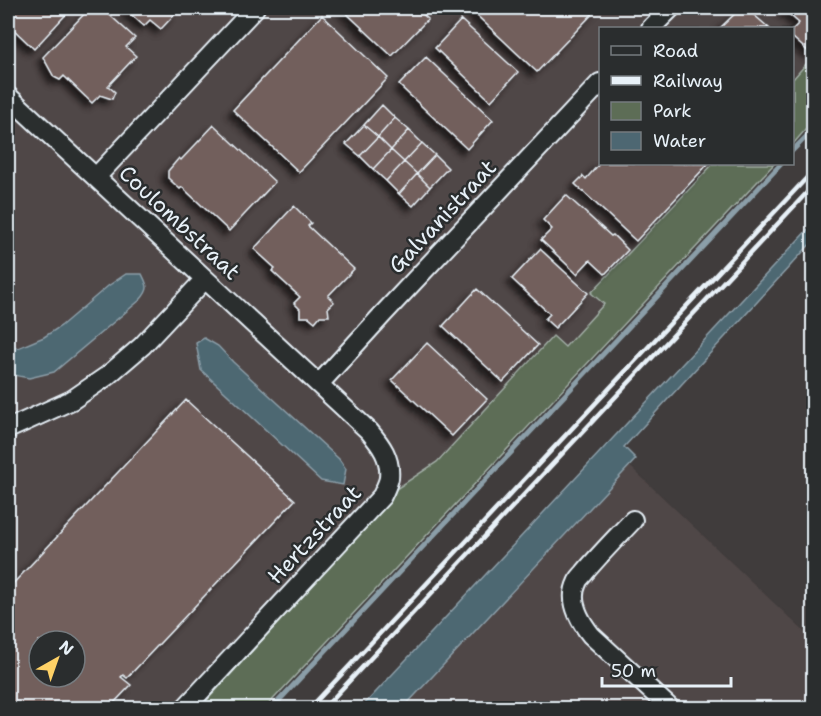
<svg xmlns="http://www.w3.org/2000/svg" width="821" height="716" font-family="'Shantell Sans',sans-serif">
<style>
.built{fill:#4f4646;fill-rule:evenodd}
.green{fill:#5d6d56;stroke:#a2afa7;stroke-width:1.5}
.water{fill:#4d6772;stroke:#8b9ea8;stroke-width:1.5}
.lines{fill:none;stroke-linecap:round;stroke-linejoin:round}
.stream{stroke:#8b9ea8;stroke-width:5}
.building{fill:#725f5c;stroke:#e8f1f8;stroke-width:1.5;fill-rule:evenodd;filter:url(#shadow)}
.minor-casing{stroke:#e8f1f8;stroke-width:22}
.minor{stroke:#2a2d2e;stroke-width:18}
.rail{stroke:#e8f1f8;stroke-width:4.5}
.labels{text-anchor:middle;stroke-width:5;stroke-linejoin:round;paint-order:stroke}
.street-label{font-size:22px;fill:#e8f1f8;stroke:#2a2d2e}
</style>
<defs>
<filter id="shadow"><feDropShadow dx="-5.5" dy="5.5" stdDeviation="3" flood-color="#0009"/></filter>
</defs>
<rect width="100%" height="100%" fill="#403c3c"/>
<filter id="ink" filterUnits="userSpaceOnUse"><feTurbulence type="fractalNoise" baseFrequency=".0167" numOctaves="2"/><feDisplacementMap in="SourceGraphic" scale="12" xChannelSelector="R" yChannelSelector="G"/><feConvolveMatrix kernelMatrix="1 2 1 2 8 2 1 2 1" color-interpolation-filters="sRGB"/></filter>
<g filter="url(#ink)">
<path class="built" d="M8 8H813V109L793 131 792 28H600V164H761L251 708H8ZM39 641H75V677H39Z
M616 453 813 640V708H376Z"/>
<path class="green" d="M813 56V121L793 144V79Z
M713 164H774L265 708H200L394 495 396 489 437 462 553 336 565 347 604 304 591 293Z"/>
<path class="water" d="M813 224V241L624 447 636 459 403 708H361Z
M126 274H142C148 286 150 289 140 300L54 372 29 378 8 374V344L18 348 44 337 61 326 108 286Z
M204 338 218 346 233 362 339 459 346 469 343 485 321 481 201 370 196 343Z"/>
<g class="lines">
<path class="stream" d="M792 151 814 129
M272 708 781 164"/>
</g>
<path class="building" d="M8 8H72L34 49 8 24Z
M90 8H102L135 38 126 47 136 56 108 86 115 92 112 99 100 95 92 103 64 76 60 80 54 77 43 57Z
M124 8H171L176 13 161 29 150 20 144 26Z
M341 8H416L428 19 392 56Z
M470 8H598L537 72 470 9Z
M741 8H746L769 28H720Z
M782 8H814V51L811 54 792 37V30L799 23Z
M322 15 388 78 299 172 233 110Z
M461 20 518 72 491 101 435 48Z
M426 57 493 120 467 149 399 85Z
M382 105 395 118 378 137 364 125Z
M395 118 409 130 391 150 378 137Z
M214 125 275 182 229 231 182 187 180 189 168 178V171L179 158 181 160Z
M364 125 378 137 360 156 346 144Z
M409 130 422 143 404 162 391 150Z
M378 137 391 150 373 169 360 156Z
M422 143 435 155 417 174 404 162Z
M391 150 404 162 386 181 373 169Z
M435 155 448 168 430 187 417 174Z
M404 162 417 174 399 194 386 181Z
M600 163 707 164H708L636 241 575 184 583 176 586 179Z
M417 174 430 187 413 206 399 194Z
M566 195 611 236 613 235 628 250 605 274 590 260 577 274 541 240 552 229 543 220Z
M294 206 311 223 308 226 354 269 328 296 334 302 328 308 329 316H320L315 322 309 317H300V309L294 303 300 297 272 271 275 268 254 249Z
M540 249 588 293 555 328 545 319 550 314 512 279Z
M477 289 538 345 503 382 443 326Z
M427 343 487 399 452 436 392 380Z
M186 400 295 500 127 678 123 675 121 677 131 685 109 708H8V589ZM39 641H75V677H39Z"/>
<g class="lines">
<defs>
<path id="minor" d="M651 28 671 8
M8 96 369 431C381 445 391 458 389 478 388 484 384 491 382 496L185 708
M96 177 255 8
M319 384 384 313 600 83
M8 429 72 400 107 376 142 346 205 279
M633 520C617 537 600 554 585 572 583 575 578 579 577 583 568 601 580 621 591 635L670 708"/>
</defs>
<use href="#minor" class="minor-casing"/>
<use href="#minor" class="minor"/>
<path class="rail" d="M310 708 814 170
M324 708 814 185"/>
</g>
</g>
<g class="labels">
<g class="street-label">
<text transform="translate(442 216) rotate(-47)" y="8">Galvanistraat</text>
<text transform="translate(180 222) rotate(43)" y="8">Coulombstraat</text>
<text transform="translate(314 534) rotate(-47)" y="8">Hertzstraat</text>
</g>
</g>
<rect width="821" height="716" fill="none" stroke="#2a2d2e" stroke-width="30"/>
<rect x="15" y="15" width="791" height="686" fill="none" stroke="#e8f1f8" stroke-width="2" filter="url(#ink)"/>
<rect x="599" y="27" width="195" height="138" fill="#2a2d2e" stroke="#767b7f" stroke-width="1.5"/>
<rect x="611" y="46" width="30" height="9" fill="#2a2d2e" stroke="#767b7f" stroke-width="1.5"/>
<text x="653" y="57" font-size="18" fill="#e8f1f8">Road</text>
<rect x="611" y="76" width="30" height="9" fill="#e8f1f8" stroke="#767b7f" stroke-width="1.5"/>
<text x="653" y="87" font-size="18" fill="#e8f1f8">Railway</text>
<rect x="611" y="102" width="30" height="18" fill="#5d6d56" stroke="#767b7f" stroke-width="1.5"/>
<text x="653" y="117" font-size="18" fill="#e8f1f8">Park</text>
<rect x="611" y="132" width="30" height="18" fill="#4d6772" stroke="#767b7f" stroke-width="1.5"/>
<text x="653" y="147" font-size="18" fill="#e8f1f8">Water</text>
<g transform="translate(57 659) rotate(40)"><circle r="28" fill="#2a2d2e" stroke="#767b7f" stroke-width="1.5"/>
<path d="M0-4.5L10 22L0 15L-10 22Z" fill="#ffd166"/>
<text y="-9" font-size="16" font-weight="bold" text-anchor="middle" fill="#e8f1f8">N</text>
</g>
<path d="M602 677v9h129v-9" fill="none" stroke="#e8f1f8" stroke-width="3"/>
<text x="611" y="677" font-size="18" fill="#e8f1f8" stroke="#2a2d2e" stroke-width="4.5" paint-order="stroke">50 m</text>
</svg>
